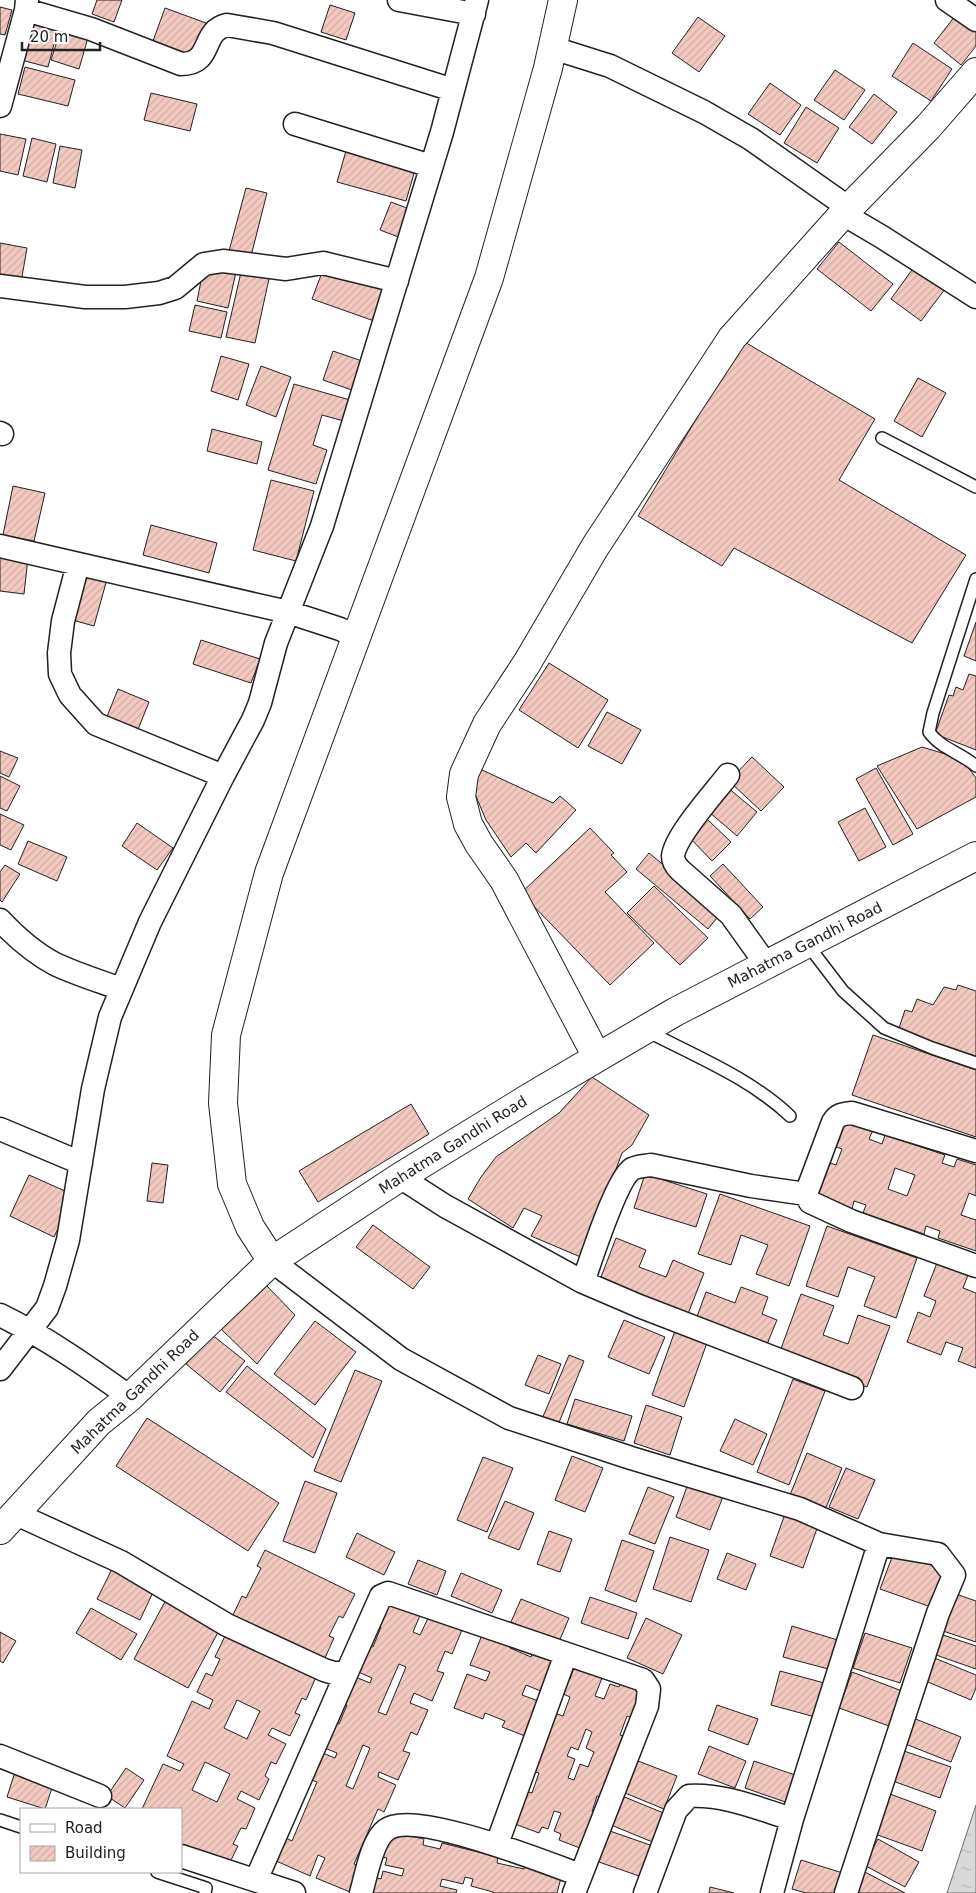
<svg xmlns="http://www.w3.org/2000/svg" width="976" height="1893" font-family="'DejaVu Sans',sans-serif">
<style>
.water{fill:url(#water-ripples);stroke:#6f6f6f}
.building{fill:url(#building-hatch);stroke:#222;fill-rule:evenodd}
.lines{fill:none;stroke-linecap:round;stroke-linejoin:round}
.service-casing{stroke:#222;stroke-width:14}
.minor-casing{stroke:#222;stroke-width:25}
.tertiary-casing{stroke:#222;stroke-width:30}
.secondary-casing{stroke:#222;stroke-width:30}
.service{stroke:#fff;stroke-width:11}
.minor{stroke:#fff;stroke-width:22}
.tertiary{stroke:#fff;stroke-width:28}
.secondary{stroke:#fff;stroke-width:28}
.labels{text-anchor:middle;stroke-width:4;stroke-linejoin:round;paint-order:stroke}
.street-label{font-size:15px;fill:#222;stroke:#fff}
</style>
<defs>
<pattern id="water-ripples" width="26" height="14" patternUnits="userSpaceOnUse" patternTransform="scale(1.25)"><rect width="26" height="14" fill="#d9d9d9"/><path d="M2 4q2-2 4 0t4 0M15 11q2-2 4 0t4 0" fill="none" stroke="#bababa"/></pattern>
<pattern id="building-hatch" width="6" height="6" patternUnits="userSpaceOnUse" patternTransform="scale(1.25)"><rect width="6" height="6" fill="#f3c9c0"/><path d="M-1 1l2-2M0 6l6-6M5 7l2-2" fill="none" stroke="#d0aca5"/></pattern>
</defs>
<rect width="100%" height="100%" fill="#fff"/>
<path class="water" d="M976 1805V1893H947Z"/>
<path class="building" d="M97 0H122L114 22 92 14Z
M330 5 355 13 346 40 321 32Z
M0 7 12 10 5 35 0 34Z
M165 8 206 23 194 56 153 41Z
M959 11 976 25V46L961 65 934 43Z
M32 14 60 21 48 67 21 60Z
M698 17 725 36 699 72 672 53Z
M62 26 89 34 79 69 51 60Z
M913 43 952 69 931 101 892 76Z
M25 67 75 80 68 106 18 94Z
M835 70 865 90 844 120 814 100Z
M770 83 801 105 780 135 748 114Z
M151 93 197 104 190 131 144 120Z
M874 94 897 112 872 144 849 127Z
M806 107 839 128 817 163 784 143Z
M0 134 26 139 18 175 0 171Z
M32 138 56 144 47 182 23 176Z
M348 144 417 163 406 201 337 182Z
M60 146 82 150 75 188 53 183Z
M246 188 267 193 251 256 229 251Z
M391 202 420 213 409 241 380 230Z
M839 242 893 284 871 311 817 269Z
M0 243 27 248 20 288 0 284Z
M204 266 236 272 228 308 197 301Z
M324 267 388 290 377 322 312 299Z
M914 267 945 289 921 321 891 299Z
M242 268 270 274 255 343 226 337Z
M195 305 227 312 221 338 189 331Z
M743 341 875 419 839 480 966 555 912 643 734 548 722 566 638 516Z
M333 351 365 362 355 391 323 380Z
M221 356 249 364 238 400 211 391Z
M261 366 291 377 276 417 246 405Z
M918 378 946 393 922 437 894 421Z
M294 384 357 402 351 423 322 415 313 445 327 450 316 484 268 470Z
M212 429 262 442 257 464 207 451Z
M271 480 314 491 296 561 253 550Z
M13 486 45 493 34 541 3 535Z
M151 525 217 543 209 573 143 555Z
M0 555 28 558 24 594 0 591Z
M78 571 107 579 94 626 65 618Z
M976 622V661L964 656Z
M201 640 260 659 251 683 193 664Z
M549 663 608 700 578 748 519 710Z
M969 674 976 676V750L935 734 949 695 953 696 956 687 963 690Z
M118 689 149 702 137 732 106 719Z
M607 712 641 730 622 764 588 746Z
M922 747 962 759 976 778V797L917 829 877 766Z
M0 751 18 758 9 777 0 773Z
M752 757 784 787 761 811 729 781Z
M876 768 913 834 893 845 856 779Z
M480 769 553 803 560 796 576 810 536 853 526 843 511 857 486 820 475 794V773Z
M0 776 20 786 7 811 0 808Z
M727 787 757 812 737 836 708 811Z
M865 808 886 847 859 861 838 822Z
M0 814 24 825 11 850 0 845Z
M707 819 731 842 712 861 689 837Z
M137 823 173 848 157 870 122 846Z
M590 828 614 853 611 855 627 872 605 892 654 943 610 985 521 893Z
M28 841 67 857 57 881 18 864Z
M649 853 721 913 708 929 636 869Z
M723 864 763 907 750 919 710 876Z
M5 865 20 874 2 902 0 900V872Z
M654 886 708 938 680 965 627 913Z
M958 985 976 991V1057L898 1031 905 1010 912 1012 917 999 933 1005 944 987 956 990Z
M873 1035 976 1070V1137L852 1095Z
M592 1077 649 1115 632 1145 622 1153 583 1258 531 1236 542 1216 524 1208 513 1228 468 1199 481 1177 496 1157 559 1113Z
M411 1104 429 1134 318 1202 299 1171Z
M840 1119 873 1130 869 1139 882 1144 885 1135 945 1155 942 1163 954 1167 957 1159 976 1165V1196L969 1193 961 1215 976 1220V1251L938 1238 940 1231 926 1226 924 1234 863 1213 866 1205 854 1201 852 1209 813 1196 825 1161 836 1165 842 1149 831 1145ZM895 1168 915 1175 907 1196 888 1189Z
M152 1163 168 1165 163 1203 147 1201Z
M645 1174 707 1194 696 1227 634 1208Z
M29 1175 74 1195 54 1237 10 1216Z
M720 1194 810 1226 789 1286 756 1274 768 1245 741 1235 731 1265 698 1254Z
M373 1225 430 1267 413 1289 356 1247Z
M827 1226 917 1258 896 1318 864 1306 875 1277 848 1267 838 1297 806 1286Z
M616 1238 646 1250 639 1267 666 1277 673 1260 704 1273 686 1319 598 1285Z
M937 1263 968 1275 963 1288 976 1293V1368L958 1361 963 1348 946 1342 941 1355 907 1342 918 1312 930 1317 936 1301 924 1296Z
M265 1284 295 1315 257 1364 221 1329Z
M741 1287 768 1297 762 1314 777 1320 765 1349 695 1322 706 1292 735 1303Z
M801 1294 834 1306 823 1335 848 1344 858 1315 890 1326 867 1387 779 1354Z
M624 1320 665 1337 649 1374 608 1357Z
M315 1321 356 1352 315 1405 274 1374Z
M676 1328 708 1340 684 1407 652 1395Z
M211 1334 245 1361 220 1392 186 1364Z
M538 1355 561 1364 549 1394 525 1385Z
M569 1355 584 1361 558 1425 542 1419Z
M247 1366 326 1429 313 1458 226 1392Z
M355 1370 382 1381 341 1482 314 1471Z
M793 1379 825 1391 789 1485 757 1472Z
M575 1399 632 1416 624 1441 567 1424Z
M646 1405 682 1417 670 1455 634 1443Z
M147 1418 279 1503 248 1551 116 1466Z
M735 1419 767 1434 753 1465 720 1451Z
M807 1453 842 1468 825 1510 790 1495Z
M572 1456 603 1468 585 1512 555 1500Z
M483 1457 513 1468 487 1532 457 1520Z
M846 1468 875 1480 858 1519 829 1507Z
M305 1481 337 1493 315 1553 283 1541Z
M689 1481 724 1494 710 1530 676 1517Z
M648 1487 674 1497 655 1544 629 1534Z
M505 1501 534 1513 519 1550 488 1538Z
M786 1511 819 1523 803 1568 770 1556Z
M549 1531 572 1539 560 1572 537 1564Z
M357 1533 395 1552 384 1575 346 1557Z
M670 1537 709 1550 691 1602 653 1589Z
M622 1540 654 1551 636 1602 605 1590Z
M265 1550 355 1594 343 1618 339 1616 329 1636 334 1638 324 1660 232 1617 242 1596 246 1598 261 1568 257 1566Z
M894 1552 945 1570 931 1607 880 1589Z
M727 1553 756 1564 746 1590 717 1579Z
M418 1560 446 1571 437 1595 408 1584Z
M112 1569 154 1590 140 1620 97 1599Z
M461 1573 502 1590 492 1613 451 1596Z
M953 1593 976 1601V1642L940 1630Z
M168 1596 222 1625 188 1688 134 1659Z
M590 1597 637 1613 628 1639 581 1623Z
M388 1599 421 1613 413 1632 420 1635 429 1616 462 1630 452 1654 445 1651 437 1671 444 1673 432 1701 414 1693 410 1703 428 1710 417 1735 411 1732 403 1751 410 1753 398 1780 379 1772 378 1777 396 1785 384 1812 378 1809 354 1864 361 1867 350 1892 316 1878 325 1858 318 1855 310 1876 274 1860 284 1837 292 1841 317 1782 309 1779 320 1752 335 1758 337 1753 322 1747 334 1721 339 1724 347 1705 341 1703 353 1676 370 1683 372 1678 356 1671 368 1645 373 1647 381 1627 376 1625ZM399 1664 406 1667 386 1715 378 1712ZM363 1745 370 1748 353 1789 346 1786Z
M521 1599 569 1618 559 1642 511 1622Z
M91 1608 137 1634 121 1660 76 1633Z
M646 1618 682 1635 663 1674 627 1658Z
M792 1626 844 1642 836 1671 783 1657Z
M484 1630 513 1641 510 1648 531 1657 534 1649 561 1660 548 1694 526 1685 522 1695 544 1703 530 1738 502 1727 505 1721 485 1713 483 1719 454 1708 467 1674 486 1681 490 1672 470 1665Z
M0 1632 16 1641 3 1663 0 1661Z
M865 1633 912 1648 900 1683 853 1668Z
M943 1635 976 1646V1669L936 1655Z
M225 1636 316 1677 306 1700 302 1698 295 1713 300 1715 290 1736 272 1728 268 1735 286 1744 276 1764 271 1762 265 1776 269 1779 259 1800 241 1791 237 1799 255 1808 246 1829 241 1828 233 1844 238 1846 228 1866 181 1844V1809H142L163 1764 180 1771 184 1764 167 1756 192 1701 209 1709 213 1700 197 1692 206 1673 212 1676 220 1659 215 1657ZM237 1700 260 1711 247 1739 224 1728ZM205 1762 230 1774 217 1802 192 1790Z
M932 1657 976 1675V1688L971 1700 923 1680Z
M576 1662 598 1670 596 1676 602 1678 595 1696 604 1699 610 1684 619 1687 622 1679 643 1687 635 1719 627 1716 620 1735 628 1738 606 1799 597 1796 592 1812 598 1815 585 1850 559 1840 561 1834 554 1831 561 1813 554 1811 548 1829 542 1827 539 1833 515 1824 525 1791 532 1793 539 1773 532 1771 554 1713 563 1716 570 1697 561 1693 567 1677 570 1679ZM586 1729 592 1732 586 1748 594 1752 588 1767 580 1764 574 1780 568 1778 575 1759 567 1756 571 1747 578 1750Z
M780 1671 828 1684 819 1718 771 1705Z
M852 1672 902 1691 889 1726 839 1708Z
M717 1705 758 1719 748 1745 708 1730Z
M913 1718 961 1737 951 1762 903 1743Z
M709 1746 746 1761 735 1788 698 1774Z
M901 1750 951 1767 940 1798 890 1780Z
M638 1761 677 1776 664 1809 625 1793Z
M754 1761 801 1777 794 1805 745 1788Z
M126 1768 144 1780 125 1808 107 1796Z
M15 1772 53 1785 45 1809 7 1797Z
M890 1794 936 1811 922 1851 875 1834Z
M622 1796 666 1814 655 1843 611 1825Z
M607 1830 653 1846 642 1877 596 1861Z
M387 1831 424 1839 423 1845 440 1849 442 1843 498 1857 497 1863 524 1869 526 1863 562 1874 557 1893H493V1892L471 1886 473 1879 465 1877 463 1884 442 1879 440 1886 457 1890 456 1893H371L375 1877 381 1879 383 1871 402 1876 404 1869 385 1865 387 1858 380 1857Z
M878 1839 919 1862 905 1887 864 1865Z
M801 1860 846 1874 840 1893H806L792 1889Z
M863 1871 905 1893H852Z
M710 1887 734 1893H709Z"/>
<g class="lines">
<defs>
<path id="service" d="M882 438 976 487
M976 579 933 713 929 732C940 748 961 753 976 766
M807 944 843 991 884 1028 932 1048 976 1063
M647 1031C695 1056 750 1078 790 1116
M0 1820 21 1827
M157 1872 206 1888 205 1893"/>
<path id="minor" d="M399 0 474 14
M947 0 976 20
M26 10 91 29 181 64C214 64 200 31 227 25L273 33 453 90
M553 48 610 66 704 112 751 139 849 208
M0 106 26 10 27 0
M295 124 431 166
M843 214 882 237 976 297
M0 286 85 297H125L159 293 175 288 204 264 223 261 286 269 323 263 397 281
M0 433 2 434
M0 546 288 612 340 629 357 637
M78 564 63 621 59 653 60 674 70 695 96 724 223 776
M728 775C715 792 675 836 673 856 673 862 676 866 680 870L731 915 766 964
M0 920C16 937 34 953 55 964 76 974 99 981 121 989
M0 1129 81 1163
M976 1151 852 1113C843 1114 838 1114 833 1122L806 1194 810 1202 851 1221 976 1266
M400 1177 445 1206 583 1282 639 1306 852 1388
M272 1261 401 1359 509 1418 631 1458 800 1509 879 1544 938 1554 954 1575 938 1613 846 1893
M583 1282C591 1260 616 1180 632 1169 638 1166 644 1166 651 1165L751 1186 806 1194
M0 1315C47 1338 88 1367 130 1397
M0 1369 47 1308 55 1286 68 1240 93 1089 110 1017 150 922 223 776 253 720 260 703 276 643 322 526 442 132 477 0
M14 1513 121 1562 227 1625 324 1670 337 1674 348 1670 381 1596 388 1593 643 1680 649 1689 647 1706 574 1893
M0 1756 100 1796
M497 1844 566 1654
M181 1856 294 1893
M256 1880 348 1670
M361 1893C366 1876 372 1840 386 1830 413 1809 547 1863 580 1875
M645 1893 676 1810 689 1796C725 1794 759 1809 792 1819
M772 1893 792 1819 879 1544"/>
<path id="tertiary" d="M597 1057 504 880 479 844 468 824 461 797 464 774 487 724 527 663 595 547 732 338 843 214 928 127 976 72"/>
<path id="secondary" d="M272 1261 250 1227 232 1184 223 1103 226 1035 269 873 489 278 548 68 563 0
M0 1530 99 1422 130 1397 272 1261 400 1177 532 1096 675 1012 976 856"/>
</defs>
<use href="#service" class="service-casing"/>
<use href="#minor" class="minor-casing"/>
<use href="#tertiary" class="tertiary-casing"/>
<use href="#secondary" class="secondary-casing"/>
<use href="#service" class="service"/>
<use href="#minor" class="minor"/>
<use href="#tertiary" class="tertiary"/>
<use href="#secondary" class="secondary"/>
</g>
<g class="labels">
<g class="street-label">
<text transform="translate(805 945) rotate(-27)" y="5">Mahatma Gandhi Road</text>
<text transform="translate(453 1145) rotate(-32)" y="5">Mahatma Gandhi Road</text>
<text transform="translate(135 1392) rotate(-44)" y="5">Mahatma Gandhi Road</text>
</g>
</g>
<rect x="20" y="1808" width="162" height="65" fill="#ffffff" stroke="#a7a7a7"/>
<rect x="30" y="1824" width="25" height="8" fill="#ffffff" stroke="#a7a7a7"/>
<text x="65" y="1833" font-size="15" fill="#222222">Road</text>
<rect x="30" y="1846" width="25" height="15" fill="url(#building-hatch)" stroke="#a7a7a7"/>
<text x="65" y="1858" font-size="15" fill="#222222">Building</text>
<path d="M22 42v8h78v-8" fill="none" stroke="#222222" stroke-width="2.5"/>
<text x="30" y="42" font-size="15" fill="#222222" stroke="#ffffff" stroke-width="4" paint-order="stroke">20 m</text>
</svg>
